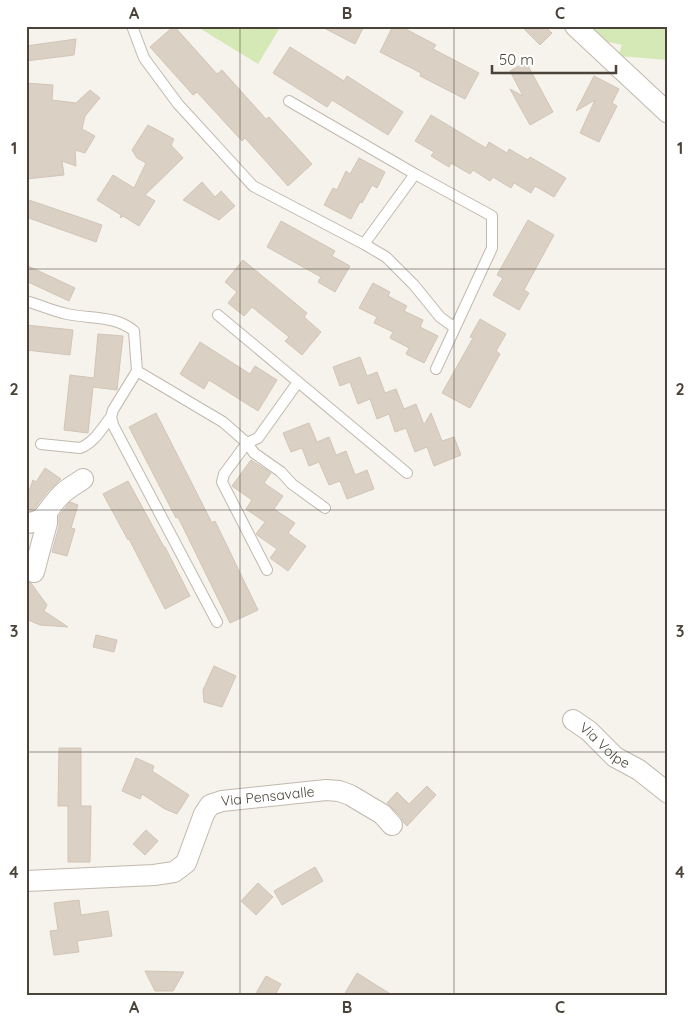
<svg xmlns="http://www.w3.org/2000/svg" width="694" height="1021" font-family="Quicksand,sans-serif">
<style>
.green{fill:#d5e9b6}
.building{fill:#dad0c4;stroke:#d2c5b5}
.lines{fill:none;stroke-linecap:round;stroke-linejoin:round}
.service-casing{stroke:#c1b9ae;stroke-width:12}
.minor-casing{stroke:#c1b9ae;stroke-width:22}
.service{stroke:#fff;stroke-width:10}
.minor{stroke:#fff;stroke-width:20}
.grid{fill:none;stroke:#4a4339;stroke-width:1;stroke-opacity:0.55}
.labels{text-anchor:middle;stroke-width:4;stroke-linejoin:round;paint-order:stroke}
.street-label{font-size:14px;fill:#4a4339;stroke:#fff}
.neatline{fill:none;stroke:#4a4339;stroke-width:2}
.grid-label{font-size:16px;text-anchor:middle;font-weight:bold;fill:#4a4339}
</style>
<rect width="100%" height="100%" fill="#f6f2ec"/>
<path class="green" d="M196 26H281L258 64Z
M589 26H668V60L618 56 622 45 605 41Z"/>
<path class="building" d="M174 26 217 74 222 70 266 119 269 117 312 164 288 186 245 138 242 141 197 92 193 95 150 47Z
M320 26H364L355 44Z
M393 26H400L436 45 433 49 479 73 465 99 420 76 421 73 380 52Z
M521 26H544L552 33 540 45Z
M76 39 74 55 26 61V46Z
M290 47 344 81 347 76 403 112 388 135 332 100 327 107 273 73Z
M526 62 553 112 530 125 510 89 523 96 510 71Z
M594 76 619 89 612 103 617 106 599 142 580 133 595 100 576 111Z
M26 83 53 85 52 100 76 103 90 90 100 98 85 116 82 129 95 136 85 153 75 150 76 166 62 161 64 175 26 179Z
M431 115 486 148 489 142 507 153 509 149 528 160 530 157 566 178 554 197 535 186 531 193 514 183 511 188 493 177 490 181 473 170 470 174 451 163 449 167 431 156 434 152 415 141Z
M148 125 174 139 171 145 183 158 145 195 155 201 139 226 123 216 121 218 120 217 121 215 97 200 113 175 134 188 146 163 137 158 132 150Z
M359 158 385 172 377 188 372 185 362 203 360 202 351 219 324 205 333 188 337 190 346 171 350 174Z
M202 182 215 197 221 191 235 206 219 220 183 200Z
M26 199 102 225 96 242 26 217Z
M528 220 554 235 524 290 529 293 519 310 493 295 503 278 497 275Z
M281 221 335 251 332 256 350 266 335 292 318 282 321 277 267 247Z
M243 260 307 313 304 317 321 332 302 355 285 341 289 337 252 307 244 316 228 303 237 292 225 282Z
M26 265 75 288 69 301 26 281Z
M373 283 390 292 388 296 407 306 404 311 423 320 420 327 438 336 424 363 406 354 409 348 390 338 393 332 374 323 377 317 359 308Z
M480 319 506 334 496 351 500 354 470 408 442 393 473 338 470 337Z
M26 325 73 330 70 355 26 350Z
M98 334 123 336 117 390 93 387 88 433 64 430 70 375 94 378Z
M200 342 250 374 255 366 277 380 258 411 209 380 204 389 180 374Z
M360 357 367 376 377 372 385 393 396 389 404 409 416 404 424 425 431 413 442 441 454 437 461 455 434 466 427 447 415 452 406 428 395 432 389 414 377 419 370 399 358 404 350 382 340 386 333 367Z
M156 413 212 523 215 521 258 610 230 623 178 517 176 518 129 427Z
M309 423 317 442 329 437 336 455 346 451 355 475 367 470 374 489 347 499 340 481 329 485 319 462 309 466 302 448 291 452 283 433Z
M251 460 271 473 264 483 283 496 274 509 295 523 288 533 306 546 288 571 270 558 277 549 257 535 256 534 265 522 246 509 252 500 232 486Z
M45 468 61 479 47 492 35 508 26 511V490L29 491 33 480 36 482Z
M128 481 164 547H165L190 596 165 609 129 539 128 540 103 494Z
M70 502 78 505 71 528 75 529 67 556 52 552 59 526V516Z
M26 581 31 583 47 605 44 611 68 627 40 625 26 619Z
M96 635 117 640 114 652 93 647Z
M214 666 236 676 222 707 204 702 203 690Z
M59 748H81V806H91L90 862H68V806H58Z
M136 758 154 766 152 771 189 795 177 814 165 809 142 794 140 799 122 791Z
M427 786 436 795 407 826 404 823 401 817 387 803 397 792 409 804Z
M146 830 158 841 145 855 133 844Z
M315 867 323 881 282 905 274 891Z
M258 883 273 897 256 915 241 901Z
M79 900 81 915 108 911 112 936 77 941 79 952 54 955 50 931 58 930 54 903Z
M145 971 184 972 173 991H155Z
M357 973 392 995H344Z
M266 976 281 984 275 995H255Z"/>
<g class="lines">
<defs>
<path id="service" d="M132 26 144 58 178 104 253 186 364 244 386 257 414 285 440 317 455 328 436 369
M289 101 415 174 492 216V248L455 328
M364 244 415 174
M26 301C40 305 53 311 67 314 90 319 115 315 134 331L137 371 223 422 247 443 258 438 298 382
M218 315 407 473
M137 371 113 410 111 417 113 425 217 622
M41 444 80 448C94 443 102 428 111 417
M267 570 222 482 224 474 247 443 254 453 281 472 292 484 325 508"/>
<g id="minor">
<path d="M575 26 668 113"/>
<path d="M26 523C47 522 47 508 60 496 66 489 76 484 83 479"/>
<path d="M34 572 47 523V513"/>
<path id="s1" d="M573 720 589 731 615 757 639 770 668 793"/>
<path id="s2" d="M26 881 154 875 174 872 186 863 204 814 210 805 222 801 326 790 339 791 350 795 382 814 392 825"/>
</g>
</defs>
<use href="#service" class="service-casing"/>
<use href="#minor" class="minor-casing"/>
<use href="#service" class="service"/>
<use href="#minor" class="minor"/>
</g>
<path class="grid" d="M240 26V995M454 26V995M26 269H668M26 510H668M26 752H668"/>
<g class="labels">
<g class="street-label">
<text dy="5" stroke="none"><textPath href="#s1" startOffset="41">Via Volpe</textPath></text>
<text dy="5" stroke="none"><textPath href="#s2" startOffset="285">Via Pensavalle</textPath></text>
</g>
</g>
<rect width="694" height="1021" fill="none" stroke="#ffffff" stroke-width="55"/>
<path d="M492 65v8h124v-8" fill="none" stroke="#4a4339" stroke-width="2.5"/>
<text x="499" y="65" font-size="15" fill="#4a4339" stroke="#ffffff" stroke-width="4" paint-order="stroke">50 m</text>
<rect x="28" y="28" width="638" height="966" class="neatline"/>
<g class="grid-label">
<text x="134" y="19">A</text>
<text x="347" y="19">B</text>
<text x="560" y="19">C</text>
<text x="14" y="154">1</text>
<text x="680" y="154">1</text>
<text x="14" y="395">2</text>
<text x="680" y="395">2</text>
<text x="14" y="637">3</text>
<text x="680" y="637">3</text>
<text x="14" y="878">4</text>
<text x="680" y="878">4</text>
<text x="134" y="1013">A</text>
<text x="347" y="1013">B</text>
<text x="560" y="1013">C</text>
</g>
</svg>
